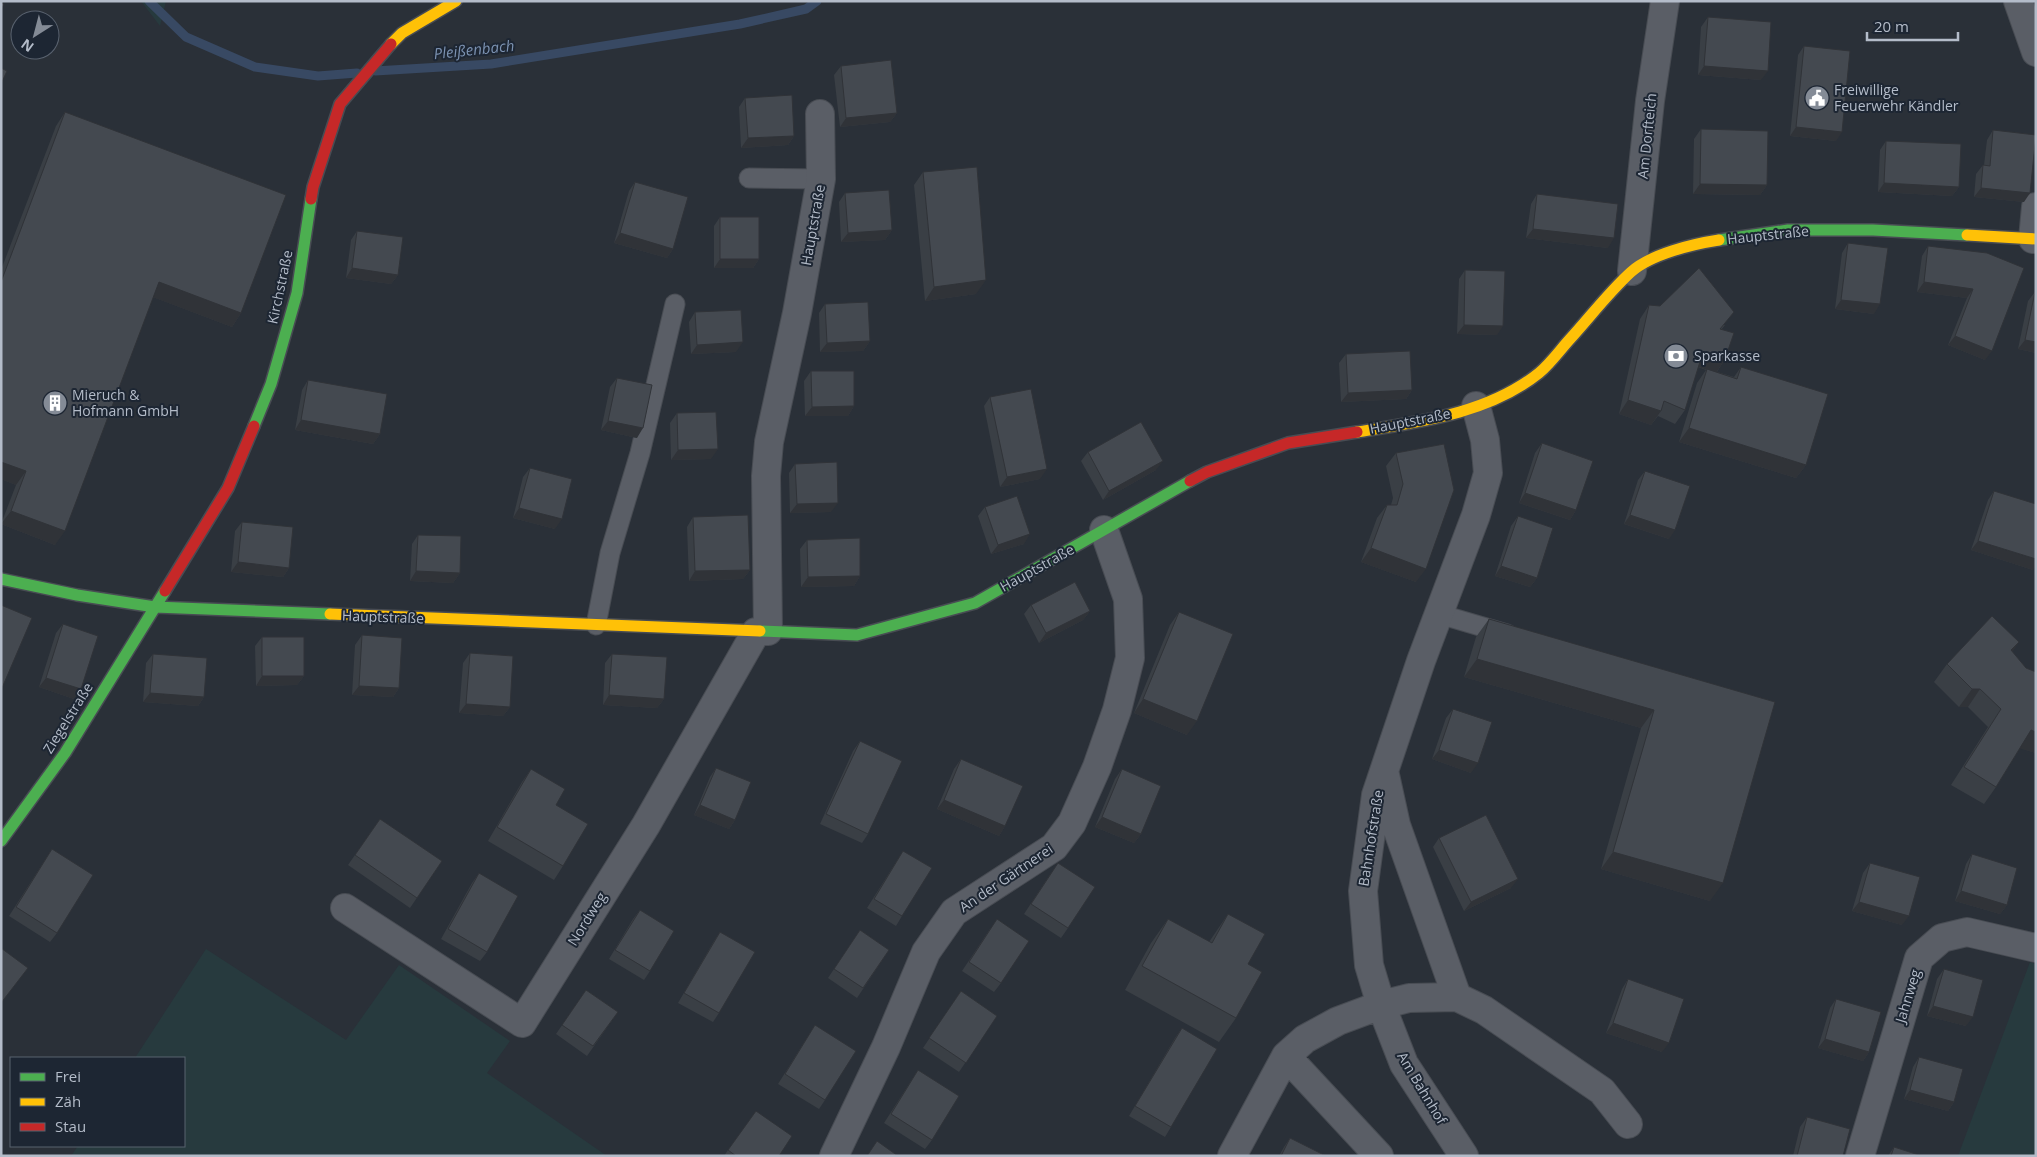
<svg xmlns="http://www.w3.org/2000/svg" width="2037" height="1157" font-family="'Open Sans',sans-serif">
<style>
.green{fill:#273a3e}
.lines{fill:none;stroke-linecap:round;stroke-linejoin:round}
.stream{stroke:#384963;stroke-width:9}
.lane-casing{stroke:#484c53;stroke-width:21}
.street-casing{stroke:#484c53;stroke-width:30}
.fast-casing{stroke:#484c53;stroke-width:14}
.slow-casing{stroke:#484c53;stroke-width:14}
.jam-casing{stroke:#484c53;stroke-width:14}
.lane{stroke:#5a5e66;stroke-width:19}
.street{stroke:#5a5e66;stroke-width:28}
.fast{stroke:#4caf50;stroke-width:11}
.slow{stroke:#ffc107;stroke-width:11}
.jam{stroke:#c62828;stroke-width:11}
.wall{fill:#3a3f45}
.shaded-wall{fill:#303338}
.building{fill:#444950;stroke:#303338}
.labels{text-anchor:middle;stroke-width:4;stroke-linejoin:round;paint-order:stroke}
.poi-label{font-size:14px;fill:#b4bcc9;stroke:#1d2633;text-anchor:start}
.street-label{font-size:14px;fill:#b4bcc9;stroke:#1d2633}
.water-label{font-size:15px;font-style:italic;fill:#7c92b1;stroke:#1d2633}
</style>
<rect width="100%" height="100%" fill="#2a3038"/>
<path class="green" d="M141 1H166L160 26Z
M206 949 346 1040 399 965 510 1041 487 1073 607 1156H71L78 1146H184V1058H135Z
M2030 962 2036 964V1156H1958Z"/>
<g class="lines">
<path class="stream" d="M149 1 186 37 255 67 318 76 357 73
M375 71 491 64 740 24 806 9 817 1"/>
<defs>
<path id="lane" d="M749 178 821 179
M1439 614 1507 634
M596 625 610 553 640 453 675 304"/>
<path id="street" d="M2018 1 2036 52
M2033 239 2036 207
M1632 271 1650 101 1665 1
M768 631 766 476 769 442 797 313 821 179 820 114
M1385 775 1396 825 1457 997
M345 908 522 1023 646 825 756 632
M1286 1056 1379 1156
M834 1156 886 1047 926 952 954 912 1054 847 1072 823 1097 767 1117 710 1130 658 1128 599 1104 530
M1232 1156 1286 1056 1305 1039 1338 1021 1381 1005 1409 998 1457 997 1484 1010 1602 1091 1628 1124
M1464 1156 1404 1064 1381 1005 1369 965 1363 891 1376 795 1421 661 1476 515 1488 473 1485 440 1476 406
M1860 1156 1919 958 1942 938 1967 932 2036 948"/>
<path id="fast" d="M1719 240 1788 230H1873L1967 235
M254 426 271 384 297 293 311 199
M1 579 77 595 155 607 330 614
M760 631 857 635 975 603 1190 481
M1 841 65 753 165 591"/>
<path id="slow" d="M391 44 402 33 456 1
M1967 235 2036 239
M1357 432C1419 422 1488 414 1539 373 1550 364 1560 350 1570 339 1590 317 1609 292 1631 272 1651 254 1693 244 1719 240
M330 614 760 631"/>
<path id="jam" d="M311 199 313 187 340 104 391 44
M1190 481 1207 472 1288 443 1357 432
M165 591 228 488 254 426"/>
</defs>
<use href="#lane" class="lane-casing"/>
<use href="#street" class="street-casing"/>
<use href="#fast" class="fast-casing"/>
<use href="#slow" class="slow-casing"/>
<use href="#jam" class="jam-casing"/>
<use href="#lane" class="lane"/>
<use href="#street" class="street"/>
<use href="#fast" class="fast"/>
<use href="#slow" class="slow"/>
<use href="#jam" class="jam"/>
</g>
<path class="wall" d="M1708 17 1761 80 1698 75 1701 27Z
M1804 46 1836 141 1790 136 1798 55Z
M841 66 897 113 890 122 840 127 834 75Z
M745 98 794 136 788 145 741 148 739 107Z
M65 112 241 313 232 327 153 297 55 545 1 524 16 485 1 479V270L56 126Z
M1701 129 1767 185 1760 195 1693 194 1694 139Z
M1993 130 2024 202 1974 197 1976 174 1983 165H1984L1987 140Z
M1886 141 1959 187 1952 196 1878 192 1880 150Z
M923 172 976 294 925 301 914 185Z
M635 182 673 249 667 258 614 243 629 191Z
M845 193 892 230 885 240 841 242 839 202Z
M1537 194 1608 248 1526 238 1531 204Z
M720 217 759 259 753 268H714V226Z
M357 231 398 275 391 284 346 278 351 240Z
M1848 243 1874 314 1835 309 1842 253Z
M1928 246 2024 268 1985 360 1948 345 1967 298 1917 292 1922 256Z
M1465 270 1497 335 1457 334 1459 279Z
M2035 292H2036V353L2018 349 2028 301Z
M825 304 870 341 863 351 820 352 819 313Z
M1649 305 1725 325 1721 330 1725 359 1717 372 1734 377 1741 367 1806 465 1796 478 1679 442 1697 383 1706 370 1698 367 1685 410 1675 424 1658 416 1651 425 1619 414 1640 319Z
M695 312 736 352 691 354 689 322Z
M1346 354 1412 390 1406 399 1341 402 1339 363Z
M811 371 854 406 848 416H805L804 381Z
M617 378 637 438 601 430 610 387Z
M308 380 380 434 373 444 295 430 302 390Z
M990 397 1040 479 1000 487 984 406Z
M677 413 711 459 671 460 670 423Z
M1542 443 1576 510 1570 520 1519 503 1535 453Z
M1444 444 1416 582 1361 562 1377 518 1387 505H1391L1393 498 1386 466 1396 453Z
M1088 452 1156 470 1103 500 1081 461Z
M795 464 831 512 790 513 789 473Z
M530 468 555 529 513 518 523 477Z
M1645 471 1669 539 1624 524 1638 480Z
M1994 491 2033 570 1971 550 1988 500Z
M985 507 1024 544 991 554 978 516Z
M1518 516 1537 578 1530 587 1495 576 1511 526Z
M693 517 750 570 743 579 689 581 687 527Z
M242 522 289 568 283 577 231 572 235 531Z
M418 535 460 573 453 583 410 581 412 544Z
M807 540 860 576 854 586 801 587 800 549Z
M1031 605 1090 611 1083 620 1039 643 1024 614Z
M1179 612 1187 735 1134 713 1170 625Z
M1489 619 1775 702 1710 901 1601 869 1641 728 1464 677 1476 637Z
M63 624 74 699 39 687 56 633Z
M362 635 399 688 393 697 352 695 355 645Z
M262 637 304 676 297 685 256 686 255 646Z
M2012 652 2026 668 2036 672V753L2020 748 1996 787 1984 804 1951 785 1988 727 1968 707H1959L1934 682 1947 664Z
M470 653 510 707 503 716 459 713 463 663Z
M153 654 204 697 198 706 143 702 146 663Z
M612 654 664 699 657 708 603 705 605 663Z
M1453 709 1471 773 1432 759 1446 718Z
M860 741 868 834 862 843 820 824 853 751Z
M961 759 1005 826 999 836 937 809 954 769Z
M716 768 735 820 729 829 694 815 710 777Z
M531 769 556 805 563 866 554 880 488 841 522 782Z
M1122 769 1141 834 1134 843 1095 827 1115 779Z
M380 819 442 861 410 908 348 865Z
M1439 838 1511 888 1464 911 1433 847Z
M52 849 57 933 50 942 9 916Z
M903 851 902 916 896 926 867 908Z
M1972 854 2007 905 2000 914 1955 901 1966 864Z
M1870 863 1902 925 1852 911 1863 873Z
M479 873 487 952 480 961 441 939 472 883Z
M1051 873 1068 928 1061 938 1024 914Z
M640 910 650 971 644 980 609 959 633 919Z
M1228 914 1248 964 1236 1018 1219 1042 1125 990 1151 943 1168 919 1209 942Z
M990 929 1001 983 994 992 962 971Z
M860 930 889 950 857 998 828 978Z
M720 932 719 1013 713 1022 678 1003 714 941Z
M1944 969 1966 1026 1927 1016 1937 979Z
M1628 979 1662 1052 1606 1033 1622 989Z
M586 990 618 1012 587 1056 556 1034Z
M961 991 997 1016 959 1072 923 1048Z
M1836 999 1869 1052 1863 1061 1818 1048 1830 1008Z
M815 1025 825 1100 819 1109 778 1084Z
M1182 1028 1171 1127 1165 1137 1129 1116 1175 1038Z
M1919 1057 1954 1102 1948 1111 1904 1099 1913 1067Z
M918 1070 932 1140 925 1149 884 1123Z
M1807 1117 1843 1156H1793L1800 1127Z
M1290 1138 1326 1156H1279L1284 1147Z
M1894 1147 1922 1156H1888Z
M728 1150 779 1156H724Z"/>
<path class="shaded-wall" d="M1704 66 1768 71 1761 80 1698 75Z
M897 113 890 122 840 127 846 118Z
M1796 127 1842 132 1836 141 1790 136Z
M794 136 788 145 741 148 748 138Z
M1884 183 1959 187 1952 196 1878 192Z
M1700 184 1767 185 1760 195 1693 194Z
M1981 188 2030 193 2024 202 1974 197Z
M1533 229 1614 238 1608 248 1526 238Z
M892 230 885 240 841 242 848 233Z
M620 233 673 249 667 258 614 243Z
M720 259H759L753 268H714Z
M352 268 398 275 391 284 346 278Z
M986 280 976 294 925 301 934 287Z
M159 282 241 313 232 327 150 296Z
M1924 282 1973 289 1967 298 1917 292Z
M1841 300 1880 304 1874 314 1835 309Z
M1464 325 1503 326 1497 335 1457 334Z
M1955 336 1992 351 1985 360 1948 345Z
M2025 340 2036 342V353L2018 349Z
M870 341 863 351 820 352 827 343Z
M743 342 736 352 691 354 697 345Z
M1703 352 1725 359 1716 373 1693 365Z
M1412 390 1406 399 1341 402 1348 393Z
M1628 400 1661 411 1651 425 1619 414Z
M854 406 848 416H805L812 407Z
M301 420 380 434 373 444 295 430Z
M608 421 643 428 637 438 601 430Z
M1689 428 1806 465 1796 478 1679 442Z
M718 449 711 459 671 460 678 450Z
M1163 461 1156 470 1103 500 1109 491Z
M1 462 26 471 16 485 1 479Z
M1047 469 1040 479 1000 487 1007 477Z
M1525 493 1576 510 1570 520 1519 503Z
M838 503 831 512 790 513 797 504Z
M519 508 562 519 555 529 513 518Z
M11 511 65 531 55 545 1 524Z
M1630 515 1675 530 1669 539 1624 524Z
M1030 534 1024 544 991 554 998 545Z
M1978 541 2036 559V566L2033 570 1971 550Z
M1371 548 1426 569 1416 582 1361 562Z
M238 562 289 568 283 577 231 572Z
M1501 566 1537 578 1530 587 1495 576Z
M750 570 743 579 689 581 695 571Z
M416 571 460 573 453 583 410 581Z
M860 576 854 586 801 587 808 577Z
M1090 611 1083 620 1039 643 1046 633Z
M2019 642 2007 660 2011 650Z
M1477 659 1654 710 1641 728 1464 677Z
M262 676H304L297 685 256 686Z
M46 678 81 689 74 699 39 687Z
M359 686 399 688 393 697 352 695Z
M1972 689H1980L1968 707H1959Z
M150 693 204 697 198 706 143 702Z
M609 695 664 699 657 708 603 705Z
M1143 699 1197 721 1187 735 1134 713Z
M466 704 510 707 503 716 459 713Z
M2031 730 2036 732V753L2018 748Z
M1439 750 1478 763 1471 773 1432 759Z
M944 800 1005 826 999 836 937 809Z
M700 805 735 820 729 829 694 815Z
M1102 817 1141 834 1134 843 1095 827Z
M1613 852 1723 883 1710 901 1601 869Z
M1518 879 1511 888 1464 911 1471 902Z
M1961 891 2007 905 2000 914 1955 901Z
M1859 902 1909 916 1902 925 1852 911Z
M1933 1006 1973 1017 1966 1026 1927 1016Z
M1613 1023 1669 1043 1662 1052 1606 1033Z
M1825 1039 1869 1052 1863 1061 1818 1048Z
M1910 1090 1954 1102 1948 1111 1904 1099Z"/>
<path class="building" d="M1 3 4 4 1 10Z
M1708 17 1771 22 1768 71 1704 66Z
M1804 46 1850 51 1842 132 1796 127Z
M891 60 897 113 846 118 841 66Z
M1 68 7 71 1 84Z
M792 95 794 136 748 138 745 98Z
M65 112 286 195 241 313 159 282 65 531 11 511 26 471 1 462V282Z
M1701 129 1768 131 1767 185 1700 184Z
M1993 130 2036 135 2030 193 1981 188 1983 165 1990 166Z
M1886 141 1961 144 1959 187 1884 183Z
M977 167 986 280 934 287 923 172Z
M635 182 688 197 673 249 620 233Z
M889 190 892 230 848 233 845 193Z
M1537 194 1618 204 1614 238 1533 229Z
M720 217H759V259H720Z
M357 231 403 237 398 275 352 268Z
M1848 243 1888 248 1880 304 1841 300Z
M1928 246 1987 253 2024 268 1992 351 1955 336 1973 289 1924 282Z
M1699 268 1734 312 1720 329 1734 333 1725 359 1703 352 1685 410 1664 401 1661 411 1628 400 1649 305 1660 306Z
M1465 270 1505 271 1503 326 1464 325Z
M2035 292H2036V342L2025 340Z
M868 302 870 341 827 343 825 304Z
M741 310 743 342 697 345 695 312Z
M1410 351 1412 390 1348 393 1346 354Z
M1741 367 1828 394 1806 465 1689 428 1707 369 1737 379Z
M811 371H854V406L812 407Z
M617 378 652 385 643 428 608 421Z
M308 380 387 394 380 434 301 420Z
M1031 389 1047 469 1007 477 990 397Z
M716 412 718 449 678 450 677 413Z
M1141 422 1163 461 1109 491 1088 452Z
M1542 443 1593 461 1576 510 1525 493Z
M1444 444 1454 490 1426 569 1371 548 1387 505H1397L1403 484 1396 453Z
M837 462 838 503 797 504 795 464Z
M530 468 572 479 562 519 519 508Z
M1645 471 1690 486 1675 530 1630 515Z
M1994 491 2036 504V559L1978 541Z
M1017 496 1030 534 998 545 985 507Z
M748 515 750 570 695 571 693 517Z
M1518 516 1553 528 1537 578 1501 566Z
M242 522 293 527 289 568 238 562Z
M418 535 461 536 460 573 416 571Z
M860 538V576L808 577 807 540Z
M1075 582 1090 611 1046 633 1031 605Z
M1 605 32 618 2 688 1 687Z
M1179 612 1233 634 1197 721 1143 699Z
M1992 616 2019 642 2011 650 2026 668 2036 672V732L2031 730 1996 787 1964 767 2001 709 1980 689H1972L1947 664Z
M1489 619 1775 702 1723 883 1613 852 1654 710 1477 659Z
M63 624 98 636 81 689 46 678Z
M362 635 402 638 399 688 359 686Z
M262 637H304V676H262Z
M470 653 513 656 510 707 466 704Z
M153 654 207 658 204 697 150 693Z
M612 654 667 657 664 699 609 695Z
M1453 709 1492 722 1478 763 1439 750Z
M860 741 902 761 868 834 826 814Z
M961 759 1023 786 1005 826 944 800Z
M716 768 751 782 735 820 700 805Z
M531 769 565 789 556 805 588 824 563 866 497 827Z
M1122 769 1161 786 1141 834 1102 817Z
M1486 815 1518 879 1471 902 1439 838Z
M380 819 442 861 417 898 355 855Z
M52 849 93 875 57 933 16 907Z
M903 851 932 868 902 916 874 899Z
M1972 854 2017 868 2007 905 1961 891Z
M1058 863 1095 887 1068 928 1031 904Z
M1870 863 1920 877 1909 916 1859 902Z
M479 873 518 896 487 952 448 929Z
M640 910 674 931 650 971 615 950Z
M1228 914 1265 934 1248 964 1262 972 1236 1018 1142 966 1168 919 1212 943Z
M997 919 1029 941 1001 983 969 962Z
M860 930 889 950 863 988 834 969Z
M720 932 755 952 719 1013 684 993Z
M1 948 28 968 1 1003Z
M1944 969 1983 980 1973 1017 1933 1006Z
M1628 979 1684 999 1669 1043 1613 1023Z
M586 990 618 1012 593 1046 562 1025Z
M961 991 997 1016 966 1063 929 1038Z
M1836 999 1881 1012 1869 1052 1825 1039Z
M815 1025 856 1051 825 1100 785 1074Z
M1182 1028 1217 1049 1171 1127 1135 1106Z
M1919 1057 1963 1069 1954 1102 1910 1090Z
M918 1070 959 1096 932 1140 891 1114Z
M756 1111 792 1136 779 1156H736L728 1150Z
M1807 1117 1850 1129 1843 1156H1797Z
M1290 1138 1326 1156H1281Z
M877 1141 898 1156H867Z
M1894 1147 1922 1156H1891Z"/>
<defs>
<symbol id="civic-disc" viewBox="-11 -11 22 22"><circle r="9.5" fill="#848b96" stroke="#1d2633"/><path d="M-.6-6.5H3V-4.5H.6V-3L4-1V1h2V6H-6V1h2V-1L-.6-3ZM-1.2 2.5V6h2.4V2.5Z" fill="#fff"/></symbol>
<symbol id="bank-disc" viewBox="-11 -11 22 22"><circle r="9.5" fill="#848b96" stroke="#1d2633"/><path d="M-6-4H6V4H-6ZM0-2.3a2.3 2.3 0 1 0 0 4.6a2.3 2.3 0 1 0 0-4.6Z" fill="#fff"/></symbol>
<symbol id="building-disc" viewBox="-11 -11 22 22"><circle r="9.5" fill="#848b96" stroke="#1d2633"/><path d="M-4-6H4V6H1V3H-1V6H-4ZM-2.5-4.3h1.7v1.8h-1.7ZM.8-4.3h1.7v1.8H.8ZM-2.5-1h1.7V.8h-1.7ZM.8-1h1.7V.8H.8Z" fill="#fff"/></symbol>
</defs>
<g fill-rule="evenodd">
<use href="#civic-disc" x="1803" y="84" width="28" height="28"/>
<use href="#bank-disc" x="1662" y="342" width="28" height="28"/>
<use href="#building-disc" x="41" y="389" width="28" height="28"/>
</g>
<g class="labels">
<g class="poi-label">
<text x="1834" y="95">Freiwillige<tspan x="1834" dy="16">Feuerwehr Kändler</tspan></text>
<text x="1694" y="361">Sparkasse</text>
<text x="72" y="400">Mieruch &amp;<tspan x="72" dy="16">Hofmann GmbH</tspan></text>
</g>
<g class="street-label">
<text transform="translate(1647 136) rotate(-84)" y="5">Am Dorfteich</text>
<text transform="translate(813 225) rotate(-80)" y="5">Hauptstraße</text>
<text transform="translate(1768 235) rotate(-6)" y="5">Hauptstraße</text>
<text transform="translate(280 287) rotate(-78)" y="5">Kirchstraße</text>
<text transform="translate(1410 421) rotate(-11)" y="5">Hauptstraße</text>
<text transform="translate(1037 568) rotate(-29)" y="5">Hauptstraße</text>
<text transform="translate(383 617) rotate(2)" y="5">Hauptstraße</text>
<text transform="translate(68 718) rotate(-58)" y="5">Ziegelstraße</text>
<text transform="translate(1371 838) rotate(-81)" y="5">Bahnhofstraße</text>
<text transform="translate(1006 878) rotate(-34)" y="5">An der Gärtnerei</text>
<text transform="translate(587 919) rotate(-58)" y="5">Nordweg</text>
<text transform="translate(1908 996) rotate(-73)" y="5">Jahnweg</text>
<text transform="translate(1422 1088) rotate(59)" y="5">Am Bahnhof</text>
</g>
<g class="water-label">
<text transform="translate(474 50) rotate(-6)" y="5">Pleißenbach</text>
</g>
</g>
<rect width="2037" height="1157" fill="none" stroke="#b4bcc9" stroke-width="5"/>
<rect x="10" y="1057" width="175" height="90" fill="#1d2633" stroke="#59626f"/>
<rect x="20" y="1073" width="25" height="8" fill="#4caf50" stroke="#59626f"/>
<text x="55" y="1082" font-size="15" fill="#b4bcc9">Frei</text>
<rect x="20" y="1098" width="25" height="8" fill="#ffc107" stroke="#59626f"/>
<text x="55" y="1107" font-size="15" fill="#b4bcc9">Zäh</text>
<rect x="20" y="1123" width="25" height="8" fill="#c62828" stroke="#59626f"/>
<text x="55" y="1132" font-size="15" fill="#b4bcc9">Stau</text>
<g transform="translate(35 35) rotate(216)"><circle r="24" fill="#1d2633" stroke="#59626f"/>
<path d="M0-4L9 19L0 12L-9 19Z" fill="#848b96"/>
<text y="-8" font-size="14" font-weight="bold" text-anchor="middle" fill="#b4bcc9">N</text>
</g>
<path d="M1867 32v8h91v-8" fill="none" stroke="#b4bcc9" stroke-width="2.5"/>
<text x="1874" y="32" font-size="15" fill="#b4bcc9" stroke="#1d2633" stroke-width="4" paint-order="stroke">20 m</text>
</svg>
